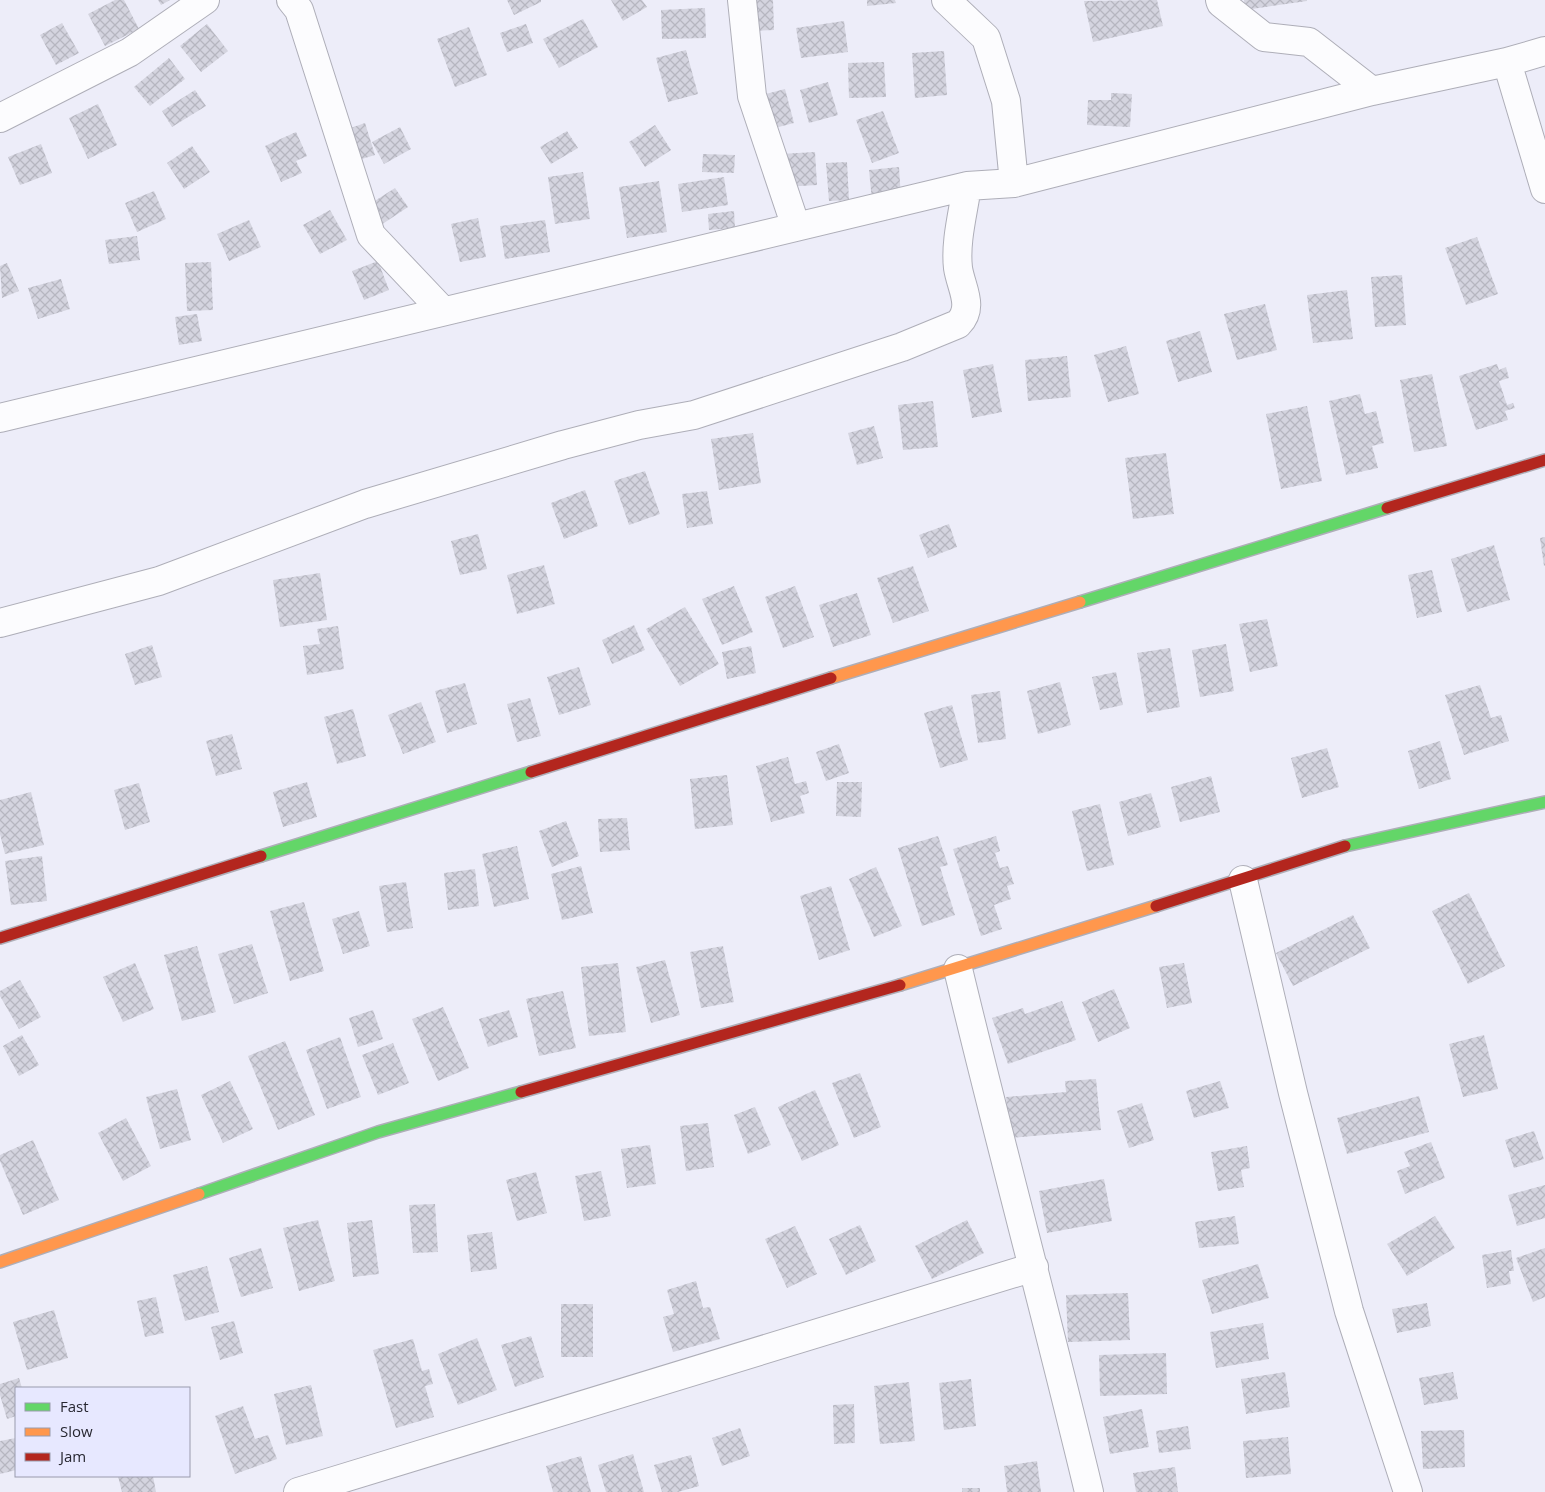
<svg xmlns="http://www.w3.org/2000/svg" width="1545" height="1492" font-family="'Open Sans',sans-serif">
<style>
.building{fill:url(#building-cross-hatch)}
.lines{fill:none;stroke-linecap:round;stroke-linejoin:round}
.street-casing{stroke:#aeaeb8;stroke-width:30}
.fast-casing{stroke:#aeaeb8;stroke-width:14}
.slow-casing{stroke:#aeaeb8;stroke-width:14}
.jam-casing{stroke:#aeaeb8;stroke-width:14}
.street{stroke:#fcfcfe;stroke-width:28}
.fast{stroke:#63d668;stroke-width:11}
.slow{stroke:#ff974d;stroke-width:11}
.jam{stroke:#b3261e;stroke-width:11}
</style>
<defs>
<pattern id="building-cross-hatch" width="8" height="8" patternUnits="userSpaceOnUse" patternTransform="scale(1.25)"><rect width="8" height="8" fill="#d4d4df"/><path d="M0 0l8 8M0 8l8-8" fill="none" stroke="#b6b6c0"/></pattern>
</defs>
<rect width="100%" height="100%" fill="#ededf9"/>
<path class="building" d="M115 0H124L139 29 105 46 88 14Z
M158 0H170L161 5Z
M507 0H541V2L514 15Z
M611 0H642L647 7 623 21Z
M748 0H773L774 30 750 31Z
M867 0H895L896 3 867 6Z
M1157 0 1163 26 1093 42 1084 1Z
M1244 0H1307V1L1245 10Z
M705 8 706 38 662 39 661 10Z
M583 19 598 47 559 68 543 39Z
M844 21 848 52 801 58 796 28Z
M62 23 79 53 56 65 40 35Z
M207 24 228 51 201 72 180 46Z
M526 24 533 43 507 52 500 33Z
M469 27 487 75 455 87 437 39Z
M686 50 698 94 668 102 656 58Z
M944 51 947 95 915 98 912 53Z
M169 58 185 79 150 106 134 87Z
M884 62 886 97 849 98 848 63Z
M828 82 838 115 809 123 800 90Z
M785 89 794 123 771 129 762 95Z
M195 90 206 106 172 127 162 111Z
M1111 93 1132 94 1130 127 1087 125 1088 100H1111Z
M98 104 117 145 88 159 69 118Z
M883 111 899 153 872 163 856 120Z
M365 123 375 155 352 162 342 131Z
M655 125 671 150 645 167 629 142Z
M400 127 411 149 384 164 372 142Z
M567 131 578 148 551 164 540 147Z
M296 132 307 156 296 161 302 173 281 182 265 146Z
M41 144 52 173 20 185 8 157Z
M192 146 210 172 184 189 167 163Z
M815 152 817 185 784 187 781 154Z
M703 154 735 155 734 173 702 172Z
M847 162 849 200 829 201 826 163Z
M899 167 901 198 872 201 869 170Z
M583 172 590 219 555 224 548 177Z
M724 177 728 205 682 212 678 184Z
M659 181 667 232 627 238 619 187Z
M395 188 408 207 381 225 367 206Z
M154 191 166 219 137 232 125 203Z
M330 210 347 240 320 254 303 225Z
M734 211 735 228 709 230 708 214Z
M478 218 486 257 460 262 451 224Z
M249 220 261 247 229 261 217 234Z
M545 220 550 252 505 259 500 226Z
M137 236 140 260 109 264 105 240Z
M1477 237 1498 294 1466 305 1445 248Z
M378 261 389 290 364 300 352 271Z
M211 262 213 310 187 311 185 263Z
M7 263 19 291 2 298 0 266Z
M1402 275 1406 325 1375 327 1371 277Z
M61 279 70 309 38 319 28 288Z
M1347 290 1353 339 1313 343 1307 295Z
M1265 304 1277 350 1237 360 1224 314Z
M197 314 202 341 179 345 175 317Z
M1200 331 1212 372 1178 382 1166 341Z
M1126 346 1139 394 1108 402 1094 355Z
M1067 356 1071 397 1028 401 1025 360Z
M993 364 1002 412 972 418 963 370Z
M1497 364 1499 370 1506 367 1509 378 1499 381 1507 405 1513 403 1515 408 1505 411 1508 420 1476 430 1459 376Z
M1432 374 1447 446 1414 452 1400 380Z
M1360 394 1365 414 1376 411 1384 443 1372 446 1378 468 1346 475 1329 401Z
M933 401 938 447 903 450 898 405Z
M1307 406 1322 481 1281 489 1266 414Z
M874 426 883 458 857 465 848 433Z
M753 433 761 483 719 490 711 439Z
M1166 453 1174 514 1133 519 1125 458Z
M645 471 660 514 629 525 614 481Z
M585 490 598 526 564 539 551 503Z
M707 491 713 524 687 528 682 494Z
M949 524 957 547 928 558 919 535Z
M478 534 487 569 460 575 451 541Z
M1545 537V565L1544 566 1540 538Z
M1494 545 1510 600 1467 612 1451 559Z
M544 565 555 604 517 614 507 575Z
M913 566 929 611 893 623 877 578Z
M1432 570 1442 612 1417 618 1408 575Z
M320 573 327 620 280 627 273 580Z
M734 586 753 632 722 645 702 599Z
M795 586 814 637 783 648 765 597Z
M857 593 871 635 833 647 819 605Z
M685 607 719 664 680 686 646 629Z
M1267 619 1278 666 1250 672 1239 624Z
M634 625 645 650 612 664 602 640Z
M338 626 344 669 307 675 303 646 320 644 317 629Z
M1226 644 1234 691 1200 697 1192 650Z
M152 645 162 677 135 685 125 654Z
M751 646 756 673 727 679 722 652Z
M1170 648 1180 707 1147 713 1137 653Z
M579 667 591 705 559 715 547 677Z
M1116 672 1123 705 1100 710 1092 677Z
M1060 682 1071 725 1038 734 1027 691Z
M465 683 477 724 447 733 435 691Z
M1480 685 1491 718 1501 715 1509 741 1464 755 1445 695Z
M1000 691 1006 739 978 743 971 695Z
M530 698 541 736 517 742 507 704Z
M421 702 436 742 403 754 388 715Z
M952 705 968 760 940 768 924 713Z
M353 709 366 756 337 764 324 717Z
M232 734 242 769 216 776 206 741Z
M1440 741 1451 779 1419 789 1408 751Z
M839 744 849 773 826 781 816 752Z
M1327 748 1339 787 1302 798 1291 758Z
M788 757 795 784 806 781 809 793 800 796 805 813 771 822 756 766Z
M727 775 733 825 695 829 690 779Z
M1211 776 1220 812 1180 822 1171 787Z
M307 782 317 817 283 827 273 792Z
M837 782H862L861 817 836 816Z
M139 783 150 822 125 830 114 790Z
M31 792 44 845 5 854 0 834V800Z
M1151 793 1161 827 1128 836 1119 802Z
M1100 804 1114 865 1087 871 1072 811Z
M627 818 630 850 600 852 598 819Z
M566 821 579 856 552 867 539 831Z
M938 836 948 865 940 867 955 915 922 926 898 848Z
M996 836 1000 851 995 853 1000 868 1008 866 1014 884 1007 886 1011 899 994 905 1002 929 981 936 953 849Z
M517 846 529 899 494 907 482 854Z
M42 856 47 901 11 905 5 861Z
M581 866 593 913 562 920 551 874Z
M876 867 902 926 874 937 849 879Z
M475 869 479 906 448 910 444 873Z
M406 882 413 928 387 932 379 886Z
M831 886 850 950 819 960 800 896Z
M1469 893 1505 966 1468 984 1432 911Z
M304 902 324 971 290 981 270 911Z
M359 911 370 946 343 954 332 919Z
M1353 915 1370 948 1293 986 1276 953Z
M252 944 268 993 234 1004 218 954Z
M197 946 216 1012 182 1021 164 955Z
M723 946 734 1002 701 1008 690 952Z
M665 960 680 1015 651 1023 636 967Z
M135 963 154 1009 123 1022 103 977Z
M618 963 626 1032 589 1036 581 967Z
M1184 963 1192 1003 1167 1008 1159 967Z
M20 980 41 1017 19 1029 0 996V991Z
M1114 989 1130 1028 1098 1042 1082 1002Z
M563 991 576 1048 539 1056 526 999Z
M1062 1001 1076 1040 1008 1064 992 1018 1023 1008 1025 1014Z
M443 1007 469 1068 438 1081 412 1019Z
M373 1010 383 1039 358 1047 349 1018Z
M509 1010 518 1037 488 1047 479 1019Z
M22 1035 39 1065 19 1076 3 1046Z
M1484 1035 1498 1089 1463 1097 1449 1044Z
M340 1037 361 1097 327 1109 306 1050Z
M285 1041 315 1115 278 1130 248 1056Z
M393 1043 409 1083 378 1095 362 1055Z
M860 1073 881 1127 854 1138 832 1083Z
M1096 1079 1101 1130 1009 1138 1006 1097 1066 1092 1065 1081Z
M230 1081 253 1129 223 1143 201 1095Z
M1220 1081 1229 1108 1194 1118 1186 1091Z
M177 1089 191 1140 160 1149 146 1097Z
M815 1090 839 1145 802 1161 778 1107Z
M1419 1096 1429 1132 1347 1154 1337 1118Z
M1142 1103 1154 1140 1129 1148 1117 1111Z
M755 1107 771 1145 748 1154 734 1115Z
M126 1118 151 1166 123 1181 98 1133Z
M708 1123 714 1167 686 1171 680 1126Z
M1534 1131 1544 1159 1514 1168 1505 1140Z
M33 1140 59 1200 23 1215 0 1161V1155Z
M1431 1142 1445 1178 1405 1194 1397 1171 1410 1166 1404 1152Z
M650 1145 656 1184 627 1188 621 1149Z
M1247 1146 1250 1168 1241 1170 1244 1187 1218 1191 1211 1152Z
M601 1171 611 1216 584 1221 575 1176Z
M536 1172 547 1213 517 1221 506 1180Z
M1104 1179 1112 1221 1047 1233 1039 1191Z
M1545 1185V1218L1517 1226 1508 1195Z
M435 1204 438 1252 413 1253 409 1205Z
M1235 1216 1239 1244 1199 1248 1195 1222Z
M1435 1216 1455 1248 1407 1276 1387 1244Z
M318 1220 335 1281 299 1291 283 1228Z
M372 1220 379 1274 353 1277 347 1223Z
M967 1220 984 1253 932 1279 915 1246Z
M860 1225 876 1261 846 1275 829 1239Z
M795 1226 817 1274 787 1288 765 1239Z
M492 1232 497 1269 471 1272 467 1235Z
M261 1248 273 1288 241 1297 229 1258Z
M1545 1248V1297L1533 1302 1516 1258Z
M1511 1250 1514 1271H1509L1511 1284 1487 1288 1482 1255Z
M1258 1264 1269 1298 1212 1314 1202 1280Z
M207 1266 219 1312 185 1321 173 1275Z
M696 1281 703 1308 710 1307 720 1339 673 1352 663 1317 674 1314 667 1290Z
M1128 1293 1130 1340 1068 1342 1066 1295Z
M156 1297 164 1333 145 1337 137 1301Z
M1427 1303 1431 1326 1397 1333 1392 1309Z
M561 1304H593V1357H561Z
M54 1310 68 1358 27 1370 13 1322Z
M234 1321 243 1353 220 1360 211 1327Z
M1263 1323 1269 1359 1216 1368 1210 1332Z
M531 1336 544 1377 515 1387 501 1345Z
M477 1338 497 1390 458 1405 438 1354Z
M413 1339 422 1371 429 1369 433 1384 425 1386 434 1417 396 1428 373 1350Z
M1166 1353 1167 1394 1100 1396 1099 1355Z
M1285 1372 1290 1407 1246 1414 1241 1379Z
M1453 1372 1458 1399 1424 1405 1419 1378Z
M19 1378 22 1388H16V1416L7 1419 0 1395V1384Z
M971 1379 976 1426 944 1430 939 1383Z
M909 1382 915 1441 880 1444 874 1386Z
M311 1385 323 1436 286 1445 274 1394Z
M854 1404 855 1443 834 1444 833 1405Z
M243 1406 255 1439 268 1435 277 1459 235 1474 215 1416Z
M1142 1409 1149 1447 1110 1454 1103 1417Z
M1188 1426 1191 1449 1159 1453 1156 1431Z
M740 1428 750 1456 722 1466 712 1438Z
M1464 1430 1465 1467 1423 1469 1421 1431Z
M1288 1437 1291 1474 1246 1478 1243 1441Z
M16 1438V1470L0 1474V1441Z
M633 1454 644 1492H606L598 1465Z
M691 1455 699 1486 678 1492H662L654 1465Z
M581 1456 591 1492H553L546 1466Z
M1037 1461 1041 1492H1007L1004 1466Z
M1175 1467 1178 1492H1136L1133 1473Z
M118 1476H153L156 1492H122Z
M962 1488H980V1492H962Z"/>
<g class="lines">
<defs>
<path id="street" d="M291 0 299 10 371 235 443 311
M742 0 752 96 796 227
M946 0 986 38 1006 101 1014 183
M1220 0 1221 3 1264 37 1309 42 1372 91
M1507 62 1545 189
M0 118 130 52 205 0
M0 418 967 186 1014 183 1372 91 1507 62 1545 51
M0 623 159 581 365 504 563 445 639 425 694 415 902 347 958 324C975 307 961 288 958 268 955 242 963 213 967 186
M1243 880 1293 1093 1349 1311 1408 1492
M958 969C1000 1144 1047 1317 1089 1492
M298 1492 1034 1267"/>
<path id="fast" d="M1080 602 1387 508
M1345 846 1545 802
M261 856 531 772
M199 1194 378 1132 521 1092"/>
<path id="slow" d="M831 678 1080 602
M900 985 1156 906
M0 1262 199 1194"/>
<path id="jam" d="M1387 508 1545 460
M531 772 831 678
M1156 906 1345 846
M0 938 261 856
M521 1092 900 985"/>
</defs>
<use href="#street" class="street-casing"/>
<use href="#fast" class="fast-casing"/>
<use href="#slow" class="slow-casing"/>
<use href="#jam" class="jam-casing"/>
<use href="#street" class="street"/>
<use href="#fast" class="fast"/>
<use href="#slow" class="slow"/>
<use href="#jam" class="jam"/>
</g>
<rect x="15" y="1387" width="175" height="90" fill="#e7e8ff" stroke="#9a9bad"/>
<rect x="25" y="1403" width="25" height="8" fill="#63d668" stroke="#9a9bad"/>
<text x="60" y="1412" font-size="15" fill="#272731">Fast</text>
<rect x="25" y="1428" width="25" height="8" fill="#ff974d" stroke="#9a9bad"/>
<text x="60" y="1437" font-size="15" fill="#272731">Slow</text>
<rect x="25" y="1453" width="25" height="8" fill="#b3261e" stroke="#9a9bad"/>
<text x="60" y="1462" font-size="15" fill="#272731">Jam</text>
</svg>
